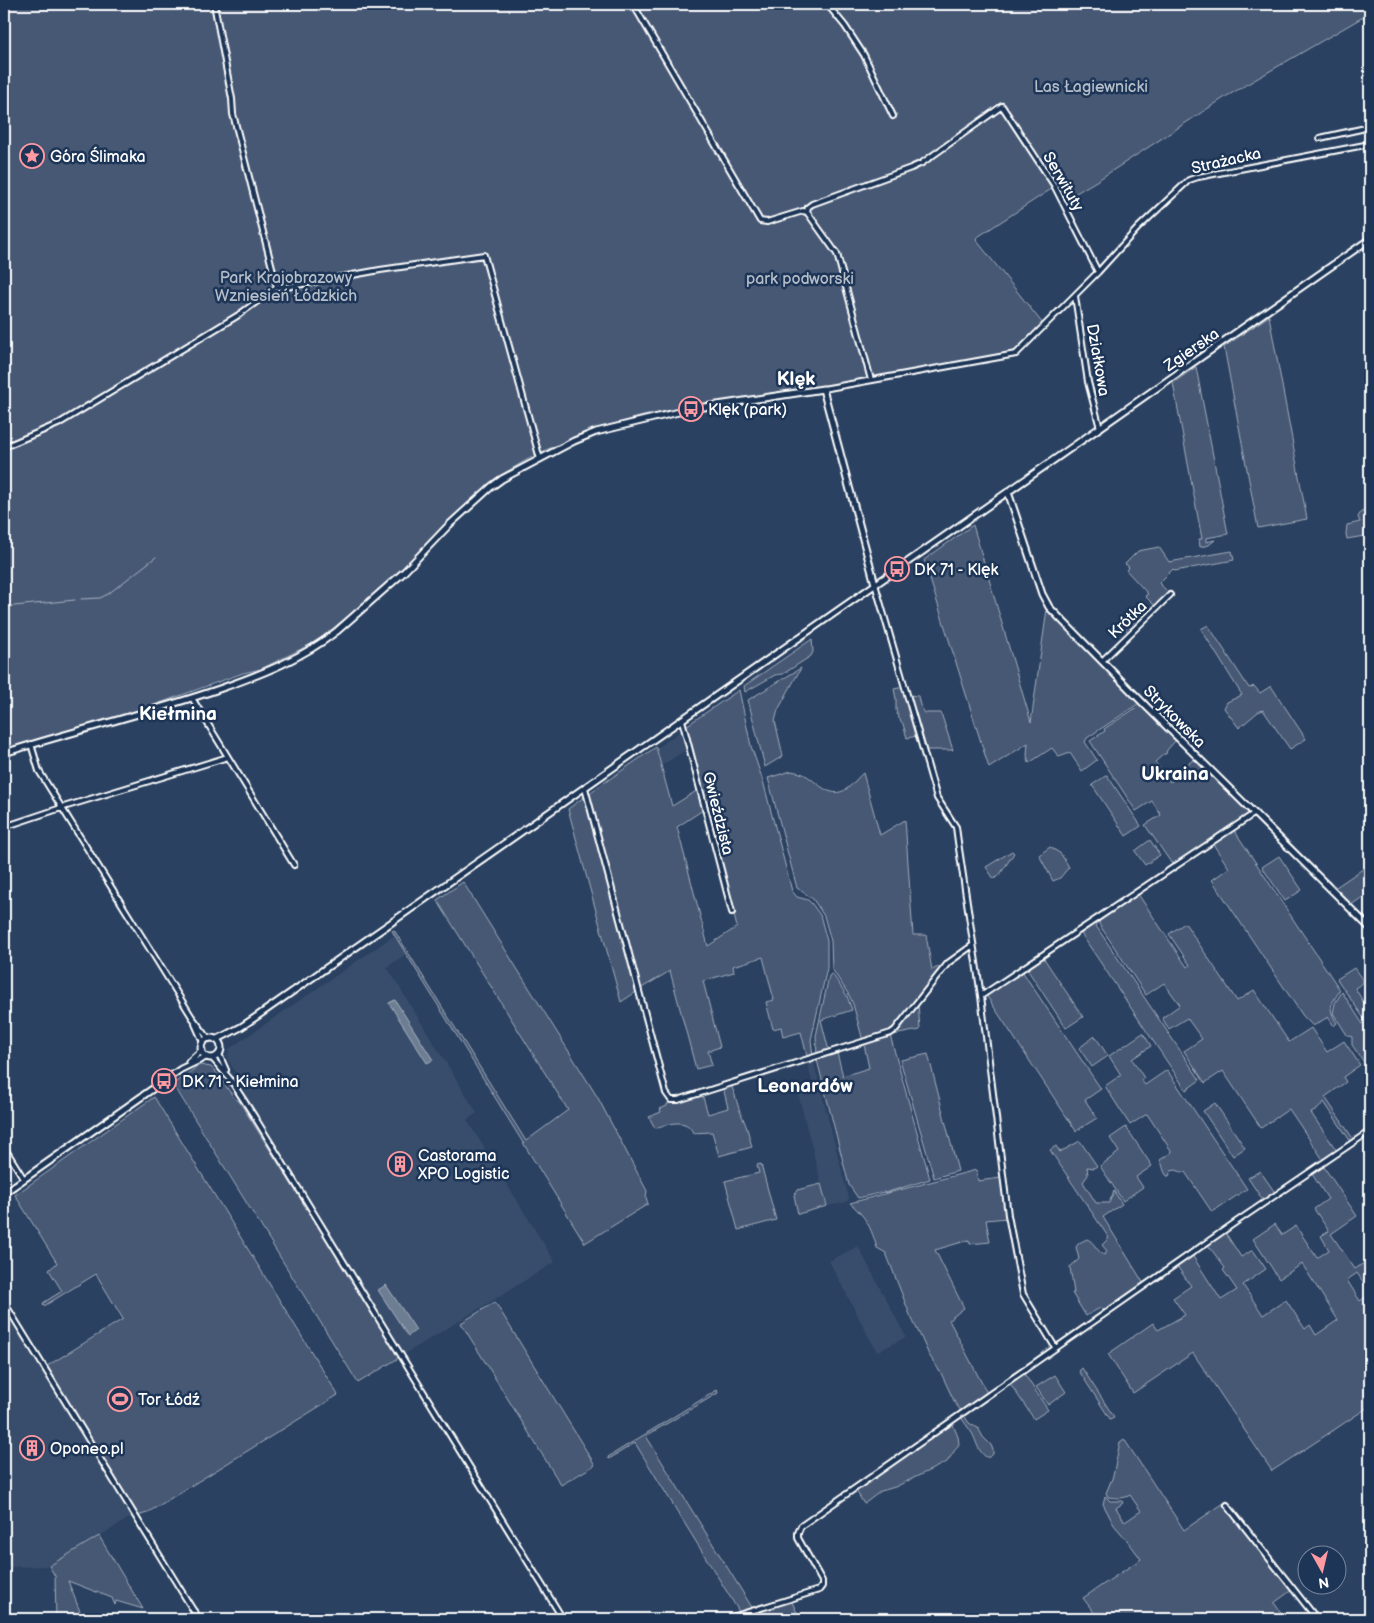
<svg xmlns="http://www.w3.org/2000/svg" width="1374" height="1623" font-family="'Balsamiq Sans',sans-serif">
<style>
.built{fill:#394e6c}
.green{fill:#465975;stroke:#a2acba}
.water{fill:#6d7d92;stroke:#a7b1be}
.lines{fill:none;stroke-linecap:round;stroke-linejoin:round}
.stream{stroke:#a7b1be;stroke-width:1}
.street-casing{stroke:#fff;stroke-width:8}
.secondary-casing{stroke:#fff;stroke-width:9}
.street{stroke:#1d3557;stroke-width:4}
.secondary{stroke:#1d3557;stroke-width:5}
.labels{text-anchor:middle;stroke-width:5;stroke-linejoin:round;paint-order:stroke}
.park-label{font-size:16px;fill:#b5bdc8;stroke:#1d3557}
.poi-label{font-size:16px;fill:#fff;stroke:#1d3557;text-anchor:start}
.street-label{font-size:16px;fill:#fff;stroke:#1d3557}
.quarter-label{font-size:19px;font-weight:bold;fill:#fff;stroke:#1d3557}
</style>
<rect width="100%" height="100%" fill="#2a4161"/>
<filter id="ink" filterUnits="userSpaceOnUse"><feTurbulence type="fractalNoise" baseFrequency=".02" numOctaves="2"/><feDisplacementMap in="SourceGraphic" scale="10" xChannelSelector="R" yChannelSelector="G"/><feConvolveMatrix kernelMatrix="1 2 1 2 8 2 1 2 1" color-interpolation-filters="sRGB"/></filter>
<g filter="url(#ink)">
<path class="built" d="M682 730 687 749 661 766 657 748Z
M395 935 406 954 387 967 477 1113 467 1120 555 1262 405 1354 246 1096 245 1091 229 1061 228 1056 229 1049Z
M813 1060 849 1199 846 1202 827 1206 798 1093 814 1089 807 1062Z
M858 1246 906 1337 877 1352 829 1261Z
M4 1307 80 1431 79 1434 82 1438 87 1440 133 1516 49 1566 4 1567Z"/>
<path class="green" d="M4 4H1370V13L1227 96 1098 180 1066 199 1056 186 976 238 977 241 1043 324 1014 354 872 379 758 395 692 407 643 416 588 431 535 455 494 479 400 570 347 617 317 641 261 669 243 673 115 719 44 737 4 750Z
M1269 316 1307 519 1258 528 1224 347Z
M1196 367 1228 534 1206 538V542L1215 540 1209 545 1200 547 1199 539H1202L1173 383Z
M1370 510V535L1347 539 1346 534 1347 525 1360 522 1358 517 1361 512Z
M973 525 1031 722 1047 609 1139 702 1138 704 1087 738 1085 742 1097 760 1082 771 1070 753 1059 757 1052 748 1029 763 1027 755 1028 743 989 768 924 560Z
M1159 547 1169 562 1232 551 1234 560 1175 571 1173 569 1159 583 1168 592 1165 596 1166 597 1156 607 1145 596 1148 594 1126 570 1129 567 1125 564 1138 551Z
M1132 609 1142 620 1129 633 1119 622Z
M1208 625 1249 688 1254 686 1260 693 1271 686 1306 739 1290 749 1263 710 1258 712 1239 728 1224 708 1227 702 1242 695 1201 629Z
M812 639 813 652 811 656 783 674 775 675 745 692 744 686Z
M801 668 778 710 775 721 783 756 765 767 748 700Z
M904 687 917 736 907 738 903 724 898 717 896 710V699L894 689Z
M739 690 751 746 763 781 792 891 797 897 808 900 812 904 820 915 827 941V968L811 1040 813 1056 810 1057V1055L807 1056 801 1032 783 1037 781 1027 773 1029 766 1002 774 1000 763 957 733 966 734 972 703 981 720 1047 708 1051 712 1065 696 1069 670 971 640 989 588 794 656 747 672 806 698 790 703 810 677 827 708 946 737 927 686 726Z
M910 695 918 696 920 705 925 713H941L953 750H926Z
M1142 704 1177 739 1167 750 1166 754H1164L1155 762 1170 782 1189 770 1186 765 1196 758 1251 813 1250 815 1176 865 1172 864 1145 825 1161 815 1152 801 1136 811 1090 741 1105 731 1104 729Z
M791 771C797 772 802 773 807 776 820 785 833 801 849 787 854 783 858 777 863 773L880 835 905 820 913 935H926L932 970 940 966 941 968 890 1032 863 1041 853 1004 849 995 832 969 831 941 824 916 813 899 797 888 768 778Z
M1107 775 1141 826 1126 836 1092 785Z
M584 797 636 992 621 1002 568 809Z
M1234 830 1340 990C1331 1005 1327 1007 1337 1023L1334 1026 1328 1017 1313 1026 1303 1016 1212 880 1229 868 1213 844Z
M1150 840 1160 855 1145 865 1135 851Z
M1050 847 1061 854 1069 867 1060 878 1053 881 1039 855Z
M1012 851 1014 853 999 876 994 879 986 867Z
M1279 856 1302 890 1285 901 1262 867Z
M1370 864V892L1351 905 1328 884 1330 881 1336 887Z
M463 882 598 1098 647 1191 646 1197 648 1204 585 1243 392 931 394 930 526 1141 568 1110 437 900Z
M1138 894 1187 967 1190 965 1169 934 1185 923 1237 1001 1254 990 1289 1042 1311 1028 1327 1052 1344 1041 1360 1065 1343 1077 1346 1082 1325 1097 1354 1140 1351 1142 1324 1102 1317 1110 1311 1113 1337 1151 1324 1161 1289 1109 1261 1128 1223 1071 1205 1083 1184 1051 1202 1039 1187 1018 1169 1029 1162 1018 1180 1005 1164 983 1146 995 1099 924 1100 919Z
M1094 923 1200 1080 1186 1090 1080 932Z
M1043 957 1083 1017 1066 1028 1027 969Z
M1354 968 1364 982 1355 988 1370 1013V1020L1367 1023 1337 979Z
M1022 971 1101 1089 1085 1100 1097 1118 1076 1131 986 995Z
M831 974 833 975 847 996 852 1010 821 1020 829 1051 817 1055 816 1036 829 976Z
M1342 992 1370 1035V1058L1364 1062 1352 1045V1037L1347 1035 1333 1013 1335 1003Z
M918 1003 920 1030 893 1035Z
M1143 1033 1151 1046 1132 1059 1144 1078 1141 1080 1145 1085 1167 1070 1247 1189 1212 1212 1185 1172H1181L1176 1170 1171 1171 1169 1176H1167C1162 1170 1164 1166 1160 1160L1172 1152 1147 1114 1130 1125 1105 1086 1121 1075 1109 1056Z
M890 1035 930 1179 885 1193 884 1192 858 1198 849 1185 817 1060 837 1053 843 1076 869 1068 864 1044Z
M1095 1036 1108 1056 1092 1067 1079 1048Z
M928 1054 958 1171 934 1178 901 1063V1060Z
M200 1065 211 1067 215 1071 235 1099 239 1101 399 1355 397 1359 358 1383 173 1084Z
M731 1085C736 1095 737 1106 742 1116 747 1126 749 1136 752 1147L719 1156 712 1132 693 1133C687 1117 668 1124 655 1128L649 1117 661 1112 660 1109 667 1106V1104L702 1094 708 1114 728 1108 723 1087Z
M154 1097 338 1395 147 1513 138 1516 47 1366 123 1319 96 1274 44 1306 43 1303 62 1291 49 1270 57 1263 15 1195Z
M1215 1103 1245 1148 1233 1156 1203 1111Z
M1126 1127 1152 1166 1136 1177 1143 1187 1123 1201 1100 1166 1119 1152 1110 1138Z
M1080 1141 1097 1166 1094 1168 1087 1167 1088 1175 1083 1182 1096 1203H1109L1114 1191 1122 1204 1103 1217 1144 1284 1105 1311 1100 1308 1086 1316 1072 1293H1074L1070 1267 1079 1259 1076 1247 1079 1243 1087 1239C1095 1242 1097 1253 1105 1255L1107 1251 1102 1245 1109 1238 1050 1150 1056 1146 1060 1152Z
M761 1164 776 1220 738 1230 725 1181 759 1173 757 1165Z
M1324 1167 1357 1216 1331 1234 1355 1269 1370 1259V1292L1357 1273 1347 1280 1360 1301 1370 1294V1406L1272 1471 1193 1353 1133 1393 1108 1354 1153 1323 1158 1330 1185 1315 1173 1298 1191 1286 1177 1266 1192 1255 1221 1300 1237 1290 1223 1270 1225 1268 1208 1245 1225 1232 1241 1257 1253 1250 1266 1269 1243 1285 1263 1315 1286 1300 1305 1329 1310 1325 1316 1335 1338 1320 1302 1264 1279 1279 1253 1239 1275 1224 1282 1235 1296 1226 1317 1258 1329 1250 1321 1236 1329 1231 1314 1209 1328 1199 1312 1174Z
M976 1170 978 1181 1001 1178 1007 1218 986 1220 990 1242 970 1244 969 1240 935 1250 964 1308 949 1320 987 1393 961 1411 955 1403 941 1373 929 1355 920 1335 910 1315 886 1253 877 1248C871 1228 867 1218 850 1203Z
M1260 1171 1274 1191V1194L1266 1200 1262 1199 1248 1178Z
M821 1184 827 1206 798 1214 794 1195 797 1190Z
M495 1302 595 1465 561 1485 461 1323Z
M1082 1368 1114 1417 1110 1419 1079 1371Z
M1023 1372 1048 1410 1034 1419 1009 1382Z
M1055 1375 1066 1392 1048 1405 1036 1387Z
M717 1390 718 1393 646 1436 753 1609 740 1613 635 1443 609 1459 608 1457Z
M963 1414 969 1423 978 1428 983 1437 991 1445 993 1450V1454L990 1457H986C977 1450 977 1442 972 1433 968 1427 964 1422 960 1416Z
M952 1422 958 1437 959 1444 947 1462 895 1487 881 1491 864 1504 855 1489Z
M1124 1439 1184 1530 1224 1503 1292 1590 1274 1603 1286 1619H1099L1083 1598 1141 1559 1127 1540 1114 1525 1103 1504 1105 1496 1110 1501H1122L1123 1503 1116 1508 1125 1522 1141 1511 1130 1495C1125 1499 1115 1498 1108 1497L1106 1493 1113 1476 1120 1442Z
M99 1536 143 1609 116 1601 115 1605 112 1598 68 1581 83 1619H56L55 1576 49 1566Z
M791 1600 800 1619H763L758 1610Z"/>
<path class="water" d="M395 1000 433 1060 427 1063 389 1003Z
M386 1285 416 1330 408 1336 378 1290Z"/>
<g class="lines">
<path class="stream" d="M81 599 100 598 108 594 156 557
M4 607 75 600"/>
<defs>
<path id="street" d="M214 4 232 99 233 114 277 287
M633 4 760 221 767 222 803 211 807 212 837 254 871 380
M827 4 845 26 864 55 893 116
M1320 138 1370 127
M807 212 808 207 812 204 911 168 922 163 1002 106 1054 185 1098 272
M1075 296 1088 382 1100 428
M823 389 1016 354 1098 272 1138 228 1189 180 1198 177 1370 144
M4 447 58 424 237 316 277 287H286L380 270 484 255 540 459
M875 584 937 798 956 827 958 842 981 996 1008 1215 1023 1294 1055 1347
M1102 661 1170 595
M682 720 732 912
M31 744 39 771 192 1017 209 1039
M228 757 294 865
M585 788 666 1093 671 1100H678L891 1033 895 1030 948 963 973 945
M4 827 67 806 228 757 192 698
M981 996 1255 813
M195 1024 203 1042
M219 1054 226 1070
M212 1058 230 1079 254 1116 563 1619
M4 1147 24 1179
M4 1302 193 1610 200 1619
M1227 1505 1317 1619
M726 1619 819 1590 822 1586V1581L798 1538V1533L801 1526 1236 1222 1370 1131"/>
<path id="secondary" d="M1008 492 1042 594 1049 607 1147 707 1370 928
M4 753C76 730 150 713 222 688 262 674 303 658 337 631L404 572 449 525 491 487 502 479 574 441 596 432 691 409 823 389 875 584
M201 1048a10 10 0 1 1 20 0a10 10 0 1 1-20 0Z
M216 1040 241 1027 256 1017 1370 239
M189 1062 202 1050
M4 1193 181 1069 206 1057"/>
</defs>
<use href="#street" class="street-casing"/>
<use href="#secondary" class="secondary-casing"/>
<use href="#street" class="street"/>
<use href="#secondary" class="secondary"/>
</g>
</g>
<defs>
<symbol id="sight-ring" viewBox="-11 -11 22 22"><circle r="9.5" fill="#1d3557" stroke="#ff9aa2" stroke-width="1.5"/><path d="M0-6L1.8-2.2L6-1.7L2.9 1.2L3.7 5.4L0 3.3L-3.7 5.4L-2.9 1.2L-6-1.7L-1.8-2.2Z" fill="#ff9aa2"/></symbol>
<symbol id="bus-ring" viewBox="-11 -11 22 22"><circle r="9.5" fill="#1d3557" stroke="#ff9aa2" stroke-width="1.5"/><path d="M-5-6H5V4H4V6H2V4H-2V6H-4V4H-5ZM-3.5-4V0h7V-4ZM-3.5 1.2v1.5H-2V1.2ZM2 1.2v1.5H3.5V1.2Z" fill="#ff9aa2"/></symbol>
<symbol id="building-ring" viewBox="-11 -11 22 22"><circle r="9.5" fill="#1d3557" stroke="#ff9aa2" stroke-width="1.5"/><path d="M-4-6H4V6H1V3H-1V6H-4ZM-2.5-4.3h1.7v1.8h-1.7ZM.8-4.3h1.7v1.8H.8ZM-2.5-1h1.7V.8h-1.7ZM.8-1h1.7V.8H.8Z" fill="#ff9aa2"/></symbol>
<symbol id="stadium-ring" viewBox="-11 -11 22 22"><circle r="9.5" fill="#1d3557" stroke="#ff9aa2" stroke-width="1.5"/><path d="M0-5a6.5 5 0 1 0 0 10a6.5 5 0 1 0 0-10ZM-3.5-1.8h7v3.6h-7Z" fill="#ff9aa2"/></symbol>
</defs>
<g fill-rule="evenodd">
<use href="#sight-ring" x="18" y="142" width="28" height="28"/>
<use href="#bus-ring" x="677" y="395" width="28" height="28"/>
<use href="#bus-ring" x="883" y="555" width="28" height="28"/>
<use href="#bus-ring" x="150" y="1067" width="28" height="28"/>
<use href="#building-ring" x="386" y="1150" width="28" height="28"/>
<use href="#stadium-ring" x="106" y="1385" width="28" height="28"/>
<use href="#building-ring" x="18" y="1434" width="28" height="28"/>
</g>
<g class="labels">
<g class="park-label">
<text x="1091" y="92">Las Łagiewnicki</text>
<text x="286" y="283">Park Krajobrazowy<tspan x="286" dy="18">Wzniesień Łódzkich</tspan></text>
<text x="800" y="284">park podworski</text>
</g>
<g class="poi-label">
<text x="50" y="162">Góra Ślimaka</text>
<text x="708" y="415">Klęk (park)</text>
<text x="914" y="575">DK 71 - Klęk</text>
<text x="182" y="1087">DK 71 - Kiełmina</text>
<text x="418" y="1161">Castorama<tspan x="418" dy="18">XPO Logistic</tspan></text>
<text x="138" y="1405">Tor Łódź</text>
<text x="50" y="1454">Oponeo.pl</text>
</g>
<g class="street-label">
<text transform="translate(1226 160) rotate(-13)" y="6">Strażacka</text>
<text transform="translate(1064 181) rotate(60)" y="6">Serwituty</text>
<text transform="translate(1191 349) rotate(-35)" y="6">Zgierska</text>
<text transform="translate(1099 360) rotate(80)" y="6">Działkowa</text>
<text transform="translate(1127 619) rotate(-44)" y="6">Krótka</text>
<text transform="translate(1175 716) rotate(45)" y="6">Strykowska</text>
<text transform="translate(719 813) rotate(76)" y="6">Gwieździsta</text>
</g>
<g class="quarter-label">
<text x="796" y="385">Klęk</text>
<text x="178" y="720">Kiełmina</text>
<text x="1175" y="780">Ukraina</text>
<text x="805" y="1092">Leonardów</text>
</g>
</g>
<rect width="1374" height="1623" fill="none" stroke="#1d3557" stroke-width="20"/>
<rect x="10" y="10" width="1354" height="1603" fill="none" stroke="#fff" stroke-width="2" filter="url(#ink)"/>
<g transform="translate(1322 1570) rotate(172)"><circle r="24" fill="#1d3557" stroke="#77869a"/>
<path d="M0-4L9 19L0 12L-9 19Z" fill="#ff9aa2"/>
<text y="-8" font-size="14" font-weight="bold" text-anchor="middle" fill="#ffffff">N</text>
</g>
</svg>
